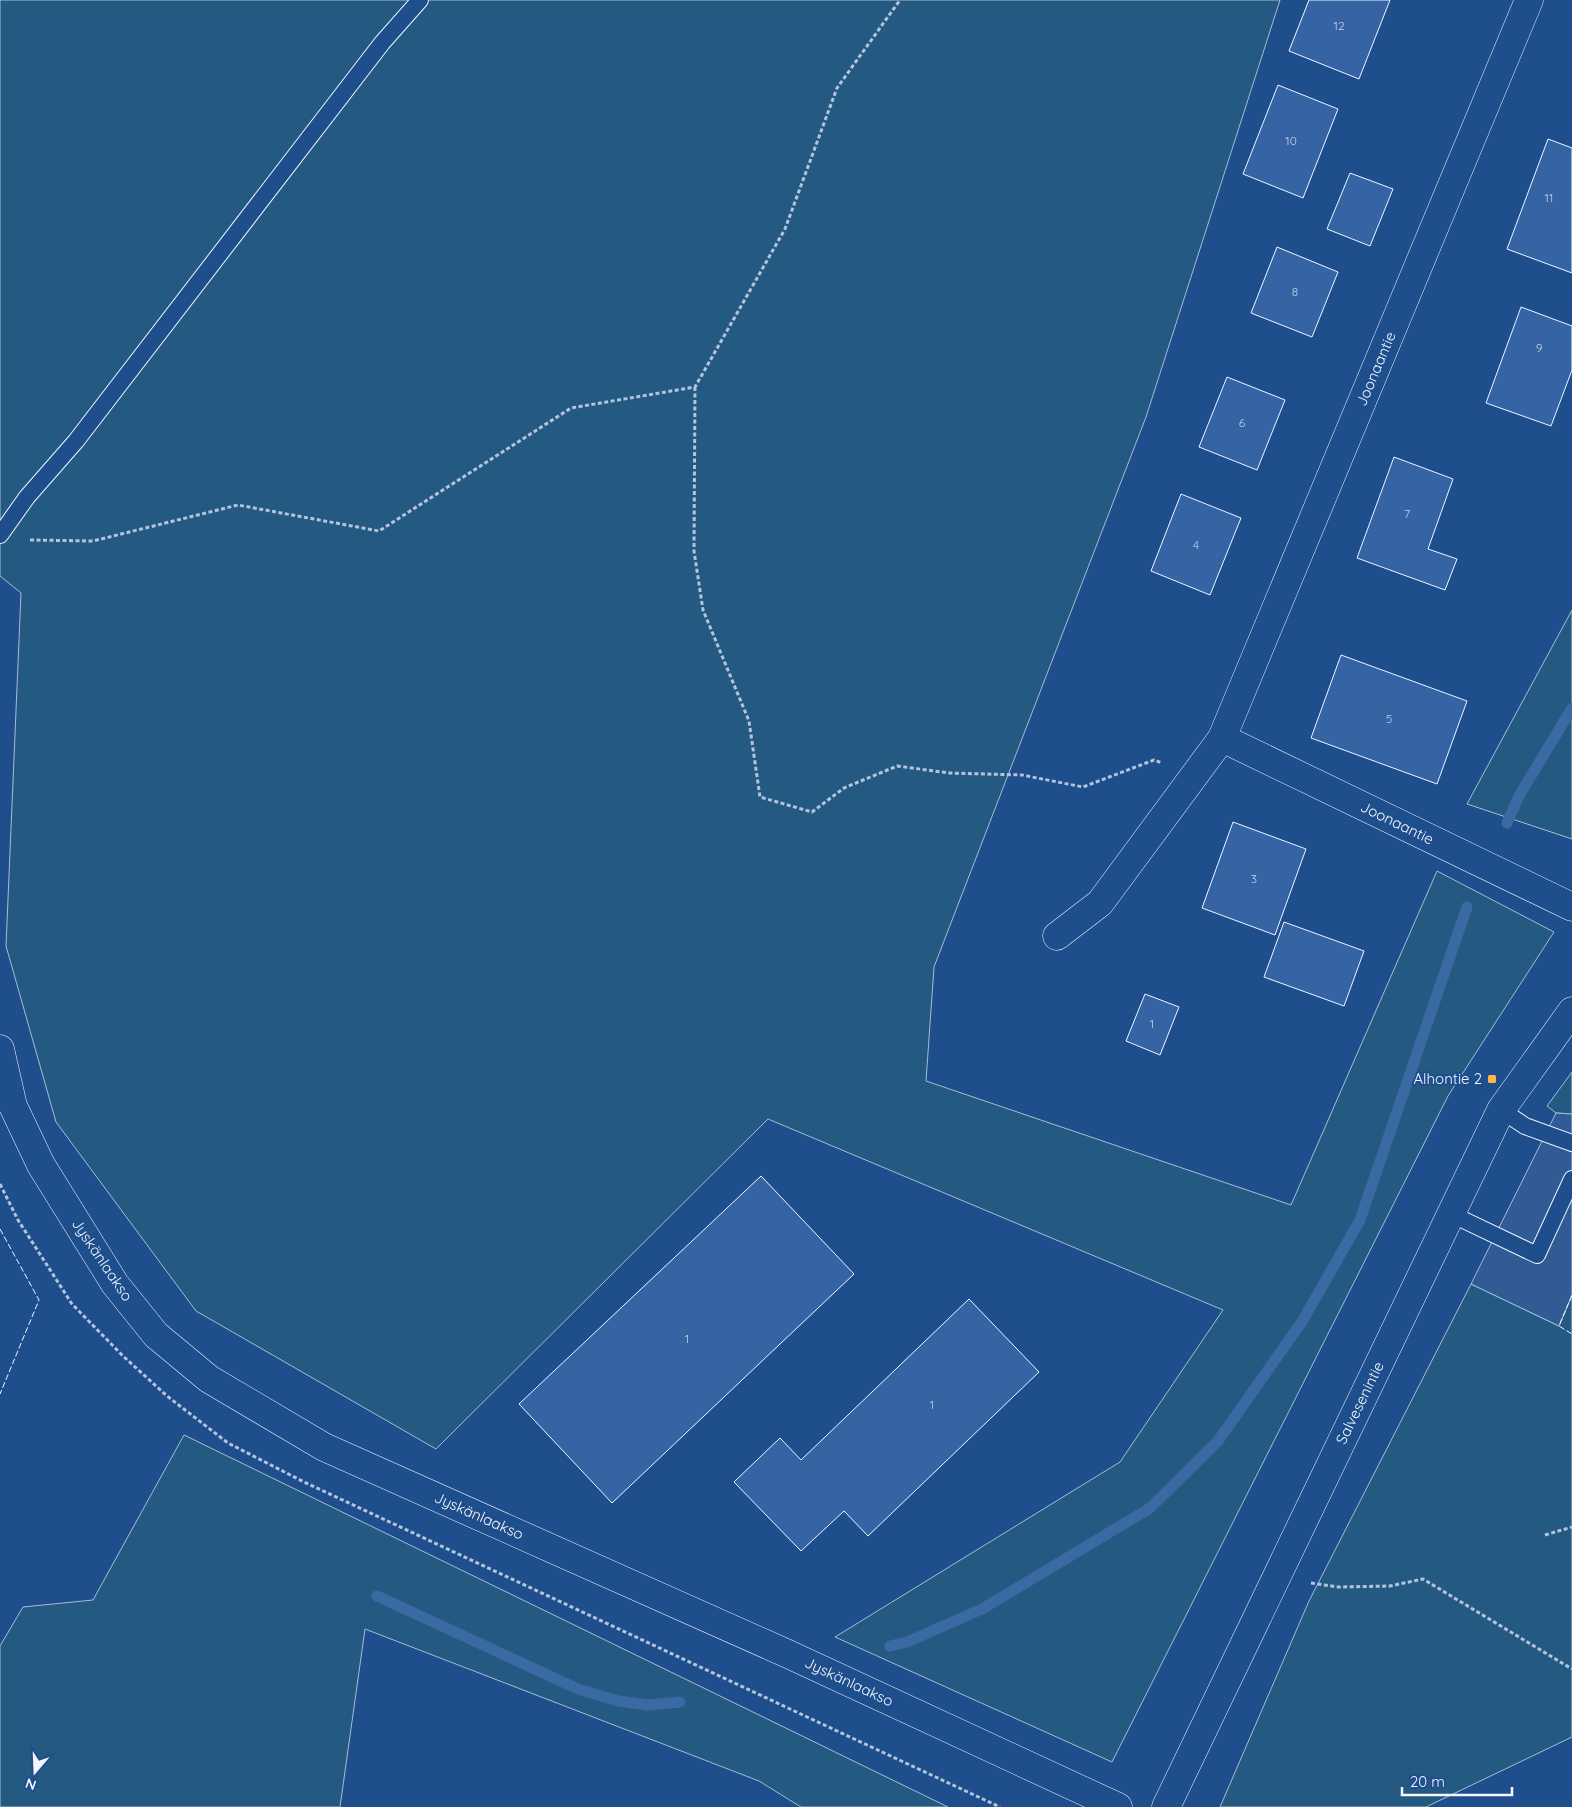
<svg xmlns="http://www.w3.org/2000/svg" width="1572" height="1807" font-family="Quicksand,sans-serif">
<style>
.green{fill:#245a82;stroke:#a8bbd7}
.parking{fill:#305b95;stroke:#a8bbd7}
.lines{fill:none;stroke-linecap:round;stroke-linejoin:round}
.stream{stroke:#3b69a3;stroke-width:11}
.building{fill:#3563a3;stroke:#f2f6ff}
.lane-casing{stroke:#f2f6ff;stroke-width:18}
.street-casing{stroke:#f2f6ff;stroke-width:29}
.secondary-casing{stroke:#f2f6ff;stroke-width:29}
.path{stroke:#b3c4dc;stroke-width:3;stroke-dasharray:4 2.5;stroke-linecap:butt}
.lane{stroke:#1f4e8c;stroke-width:16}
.street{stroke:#1f4e8c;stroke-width:28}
.secondary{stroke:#1f4e8c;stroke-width:28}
.fence{stroke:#f2f6ff;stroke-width:1;stroke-dasharray:6 2.5;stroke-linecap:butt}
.poi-dot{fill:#ffb74d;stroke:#1f4e8c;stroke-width:2}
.labels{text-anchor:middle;stroke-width:4;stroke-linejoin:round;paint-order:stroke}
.number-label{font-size:12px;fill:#c3d1e8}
.street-label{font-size:15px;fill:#f2f6ff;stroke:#1f4e8c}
.poi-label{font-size:15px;fill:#f2f6ff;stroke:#1f4e8c;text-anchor:end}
</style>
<rect width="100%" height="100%" fill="#1f4e8c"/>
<path class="green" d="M0 0H1280L1146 417 934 967 926 1081 1291 1205 1437 871 1554 932 1448 1096 1112 1762 835 1637 1120 1462 1223 1310 768 1119 436 1449 196 1311 56 1122 6 946 21 593 0 576Z
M1572 610V839L1467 804Z
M1572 1072V1114L1556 1113 1547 1106Z
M1471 1284 1559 1326 1572 1295V1737L1426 1807H1220L1309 1601Z
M184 1435 948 1807H801L759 1781 365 1629 340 1807H0V1646L23 1607 93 1600Z"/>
<path class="parking" d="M1556 1113 1572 1114V1295L1559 1326 1471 1284Z"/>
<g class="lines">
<path class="stream" d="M1507 823 1519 796 1572 708
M377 1596 578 1689 618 1701 648 1705 680 1702
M890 1646 907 1642 982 1609 1150 1508 1218 1441 1303 1320 1360 1220 1467 907"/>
</g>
<path class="building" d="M1309 0H1390L1359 79 1289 51Z
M1278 85 1338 109 1303 198 1243 174Z
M1548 139 1572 148V273L1507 249Z
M1350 173 1393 189 1370 246 1327 229Z
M1277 247 1338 272 1312 337 1251 313Z
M1521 307 1572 326V370L1551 426 1486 403Z
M1227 377 1285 400 1257 470 1199 447Z
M1394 457 1453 479 1428 549 1457 559 1445 590 1357 558Z
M1181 494 1241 518 1210 595 1151 571Z
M1341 655 1467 701 1437 784 1311 738Z
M1233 822 1306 849 1275 935 1202 908Z
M1284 922 1364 951 1344 1006 1264 977Z
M1145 994 1179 1007 1160 1055 1126 1041Z
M761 1176 854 1274 612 1503 519 1404Z
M969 1299 1039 1372 868 1536 844 1511 801 1551 734 1482 780 1438 801 1460Z"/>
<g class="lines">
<defs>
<path id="lane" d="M0 535 27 497 76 441 382 43 420 0
M1501 1110 1525 1126 1572 1143
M1451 1214 1537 1255 1572 1179"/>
<path id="street" d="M1529 0 1222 738 1572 907
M1057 936 1100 903 1222 738
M0 1049 13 1106 41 1165 115 1284 156 1335 209 1379 324 1447 788 1654 1118 1807"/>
<path id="secondary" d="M1166 1807 1501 1110 1572 1011"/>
</defs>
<use href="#lane" class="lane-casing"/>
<use href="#street" class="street-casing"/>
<use href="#secondary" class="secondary-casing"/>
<path class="path" d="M695 387 694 551 703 610 749 721 760 797 812 812 844 788 897 766 949 773 1022 775 1083 787 1154 760 1162 763
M30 540 93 541 238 505 379 531 571 408 695 387 785 229 837 88 900 0
M0 1184 18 1220 72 1304 123 1356 167 1396 228 1443 304 1482 1000 1807
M1545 1535 1572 1527
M1311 1583 1338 1587 1390 1586 1423 1579 1572 1669"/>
<use href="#lane" class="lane"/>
<use href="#street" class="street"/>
<use href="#secondary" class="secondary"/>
<path class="fence" d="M0 1229 39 1300 0 1394
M1572 1295 1559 1326 1572 1334"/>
</g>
<rect class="poi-dot" x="1487" y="1074" width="10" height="10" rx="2.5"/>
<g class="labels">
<g class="number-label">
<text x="1339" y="30">12</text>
<text x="1291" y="145">10</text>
<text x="1549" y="202">11</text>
<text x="1295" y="296">8</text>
<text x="1539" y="352">9</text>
<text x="1242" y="427">6</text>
<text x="1407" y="518">7</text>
<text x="1196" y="549">4</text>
<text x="1389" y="723">5</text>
<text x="1254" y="883">3</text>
<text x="1152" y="1028">1</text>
<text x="687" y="1343">1</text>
<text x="932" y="1409">1</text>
</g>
<g class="street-label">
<text transform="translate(1376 369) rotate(-67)" y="5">Joonaantie</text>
<text transform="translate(1397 823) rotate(26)" y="5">Joonaantie</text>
<text transform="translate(102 1260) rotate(56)" y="5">Jyskänlaakso</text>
<text transform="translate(1360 1403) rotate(-64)" y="5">Salvesenintie</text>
<text transform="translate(479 1516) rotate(24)" y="5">Jyskänlaakso</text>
<text transform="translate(849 1682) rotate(25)" y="5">Jyskänlaakso</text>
</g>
<g class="poi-label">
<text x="1482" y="1084">Alhontie 2</text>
</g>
</g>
<g transform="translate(35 1772) rotate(199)" stroke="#1f4e8c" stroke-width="4" paint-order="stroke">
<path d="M0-4L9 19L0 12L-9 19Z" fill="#f2f6ff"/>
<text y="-8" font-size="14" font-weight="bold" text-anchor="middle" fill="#f2f6ff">N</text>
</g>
<path d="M1402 1787v8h110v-8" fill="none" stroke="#f2f6ff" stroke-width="2.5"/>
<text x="1410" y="1787" font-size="15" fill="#f2f6ff" stroke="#1f4e8c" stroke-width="4" paint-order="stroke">20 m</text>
</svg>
